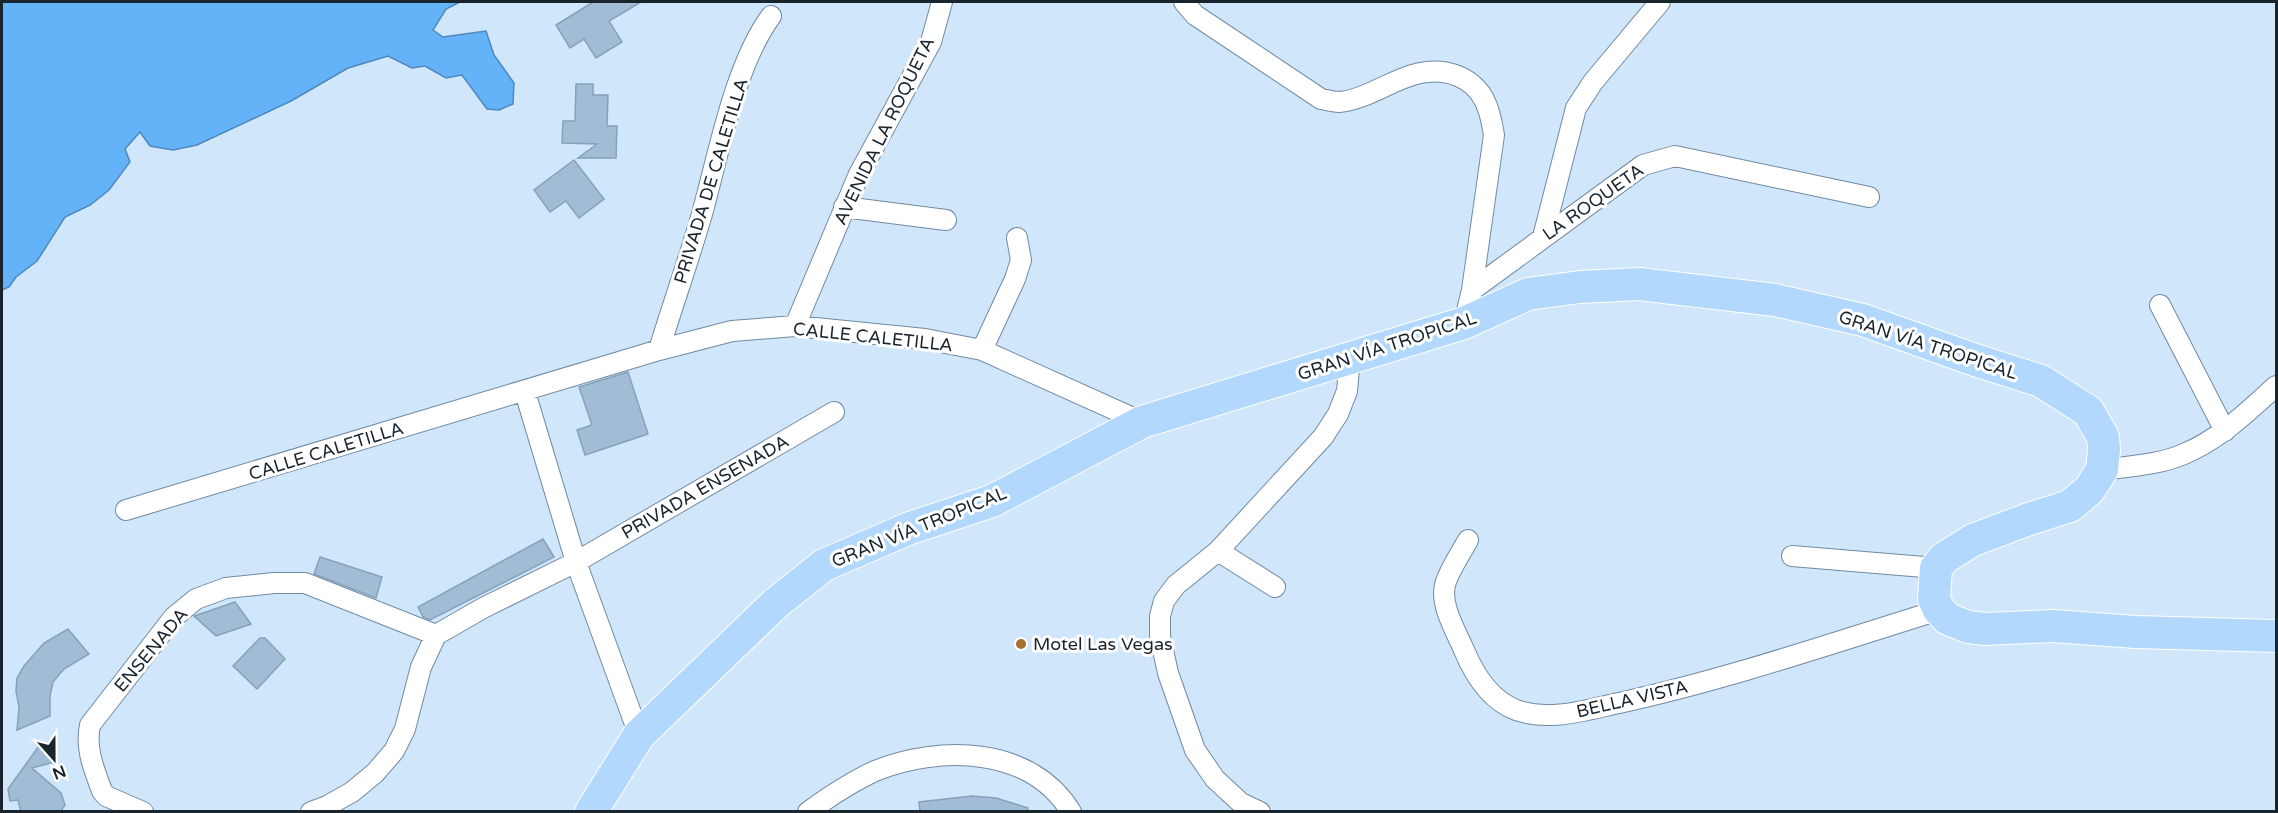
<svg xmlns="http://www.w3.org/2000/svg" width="2278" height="813" font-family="'Varela Round',sans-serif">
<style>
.water{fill:#64b3f9;stroke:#4e88bc;stroke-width:1.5}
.building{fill:#a1bcd5;stroke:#87a1ba;stroke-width:1.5}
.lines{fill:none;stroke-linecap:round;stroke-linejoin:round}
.street-casing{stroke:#718aa2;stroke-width:22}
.primary-casing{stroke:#fff;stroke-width:34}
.street{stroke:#fff;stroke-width:20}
.primary{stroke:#b2d9fd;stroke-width:32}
.poi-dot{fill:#a8702e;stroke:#fff;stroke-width:2}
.labels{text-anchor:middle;stroke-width:6;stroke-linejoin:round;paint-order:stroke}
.street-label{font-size:18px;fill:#1a242d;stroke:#fff}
.poi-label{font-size:18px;fill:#1a242d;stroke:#fff;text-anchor:start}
</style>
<rect width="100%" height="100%" fill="#d0e6fb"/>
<path class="water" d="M2 2H460L446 9 433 30 443 37 486 31 494 55 514 83 513 104 499 110 487 109 462 75 446 78 425 66 412 68 388 56 348 68 291 101 197 145 173 150 150 146 140 132 125 149 130 162 109 190 90 205 65 217 37 261 16 277 9 287 2 290Z"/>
<path class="building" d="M593 2H641L609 21 622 42 596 58 584 39 570 48 556 25Z
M576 84H593V95H608L607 126H617L616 158H578L597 144 562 143 563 121H575Z
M574 160 604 199 579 218 566 201 550 212 534 190Z
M628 372 648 434 585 455 577 430 592 425 579 387Z
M543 539 554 557 430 620 423 617 418 607Z
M320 557 382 577 376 598 314 574Z
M235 602 251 624 216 636 194 616Z
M68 629 89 654 64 669 53 682 50 696V716L17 730 19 707 16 691 17 678 24 666 44 643Z
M260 638H265L285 659 257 689 233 666Z
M50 743 55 762 32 768 61 793 65 805 60 812H21L18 800 10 801 8 789 39 746Z
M972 796 996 798 1028 808 1027 812H920L919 802Z"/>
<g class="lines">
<defs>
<path id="street" d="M1184 2 1195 15 1321 99C1326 100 1333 102 1339 102 1378 99 1413 58 1458 76 1484 87 1490 109 1494 135L1472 290 1464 323
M844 207 946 220
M1543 237 1576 108 1593 82 1660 2
M1472 290 1643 165 1675 156 1869 197
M2160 305 2225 431
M795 326 859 174 931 42 942 2
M659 350C673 304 689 259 702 214 719 153 734 67 771 16
M982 350 1015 279 1021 260 1017 238
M525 392 576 562 639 735
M2102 470C2129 466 2159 465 2184 454 2220 439 2248 411 2276 386
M126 510 659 350 732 331 795 326 925 339 982 350 1142 422
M1468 540C1461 553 1448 572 1445 585 1440 606 1456 631 1464 650 1474 674 1490 700 1516 710 1549 722 1586 710 1619 703 1728 679 1833 643 1939 610
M1218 551 1275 587
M1792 556 1936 568
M143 812 106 796 102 791C94 769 85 749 90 725L174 617 196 599 226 588 274 583H305L436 635
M311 812 327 806 352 792 375 773 394 751 405 729 421 667 436 635 483 608 576 562 834 412
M808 812C830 796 851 782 875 771 940 745 1031 746 1071 812
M1260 812 1241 803 1215 779 1195 750 1168 673 1160 636V616L1164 601 1176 585 1218 551 1323 437 1338 414 1347 391 1350 359"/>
<path id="primary" d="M591 812 639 735 775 604 824 565 910 528 992 501 1142 422 1464 323 1528 294 1580 287 1639 284 1775 300 1863 320 1975 360 2041 381 2088 411 2103 437 2104 450 2102 470 2089 490 2070 506 2029 519 1973 540 1944 558 1936 568 1934 599 1939 610 1948 619 1968 627 1985 629 2053 626 2136 632 2276 636"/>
</defs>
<use href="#street" class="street-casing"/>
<use href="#primary" class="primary-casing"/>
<use href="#street" class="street"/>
<use href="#primary" class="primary"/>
</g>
<circle class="poi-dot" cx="1021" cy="644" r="6"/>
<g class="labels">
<g class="street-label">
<text transform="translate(884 131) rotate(-64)" y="6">AVENIDA LA ROQUETA</text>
<text transform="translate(711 181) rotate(-73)" y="6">PRIVADA DE CALETILLA</text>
<text transform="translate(1593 202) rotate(-35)" y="6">LA ROQUETA</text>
<text transform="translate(873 337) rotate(6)" y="6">CALLE CALETILLA</text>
<text transform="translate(1928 345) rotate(18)" y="6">GRAN VÍA TROPICAL</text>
<text transform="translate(1387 346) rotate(-18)" y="6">GRAN VÍA TROPICAL</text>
<text transform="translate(326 451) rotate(-17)" y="6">CALLE CALETILLA</text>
<text transform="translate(705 487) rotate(-30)" y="6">PRIVADA ENSENADA</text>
<text transform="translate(919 527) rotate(-22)" y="6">GRAN VÍA TROPICAL</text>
<text transform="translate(151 650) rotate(-50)" y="6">ENSENADA</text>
<text transform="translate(1632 699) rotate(-13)" y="6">BELLA VISTA</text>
</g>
<g class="poi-label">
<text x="1033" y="650">Motel Las Vegas</text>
</g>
</g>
<rect width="2278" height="813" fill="none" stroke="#1a242d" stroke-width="6"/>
<g transform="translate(54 759) rotate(159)" stroke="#ffffff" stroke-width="4.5" paint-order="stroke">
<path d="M0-4.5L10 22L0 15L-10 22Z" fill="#1a242d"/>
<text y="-9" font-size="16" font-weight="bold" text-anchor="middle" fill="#1a242d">N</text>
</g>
</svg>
